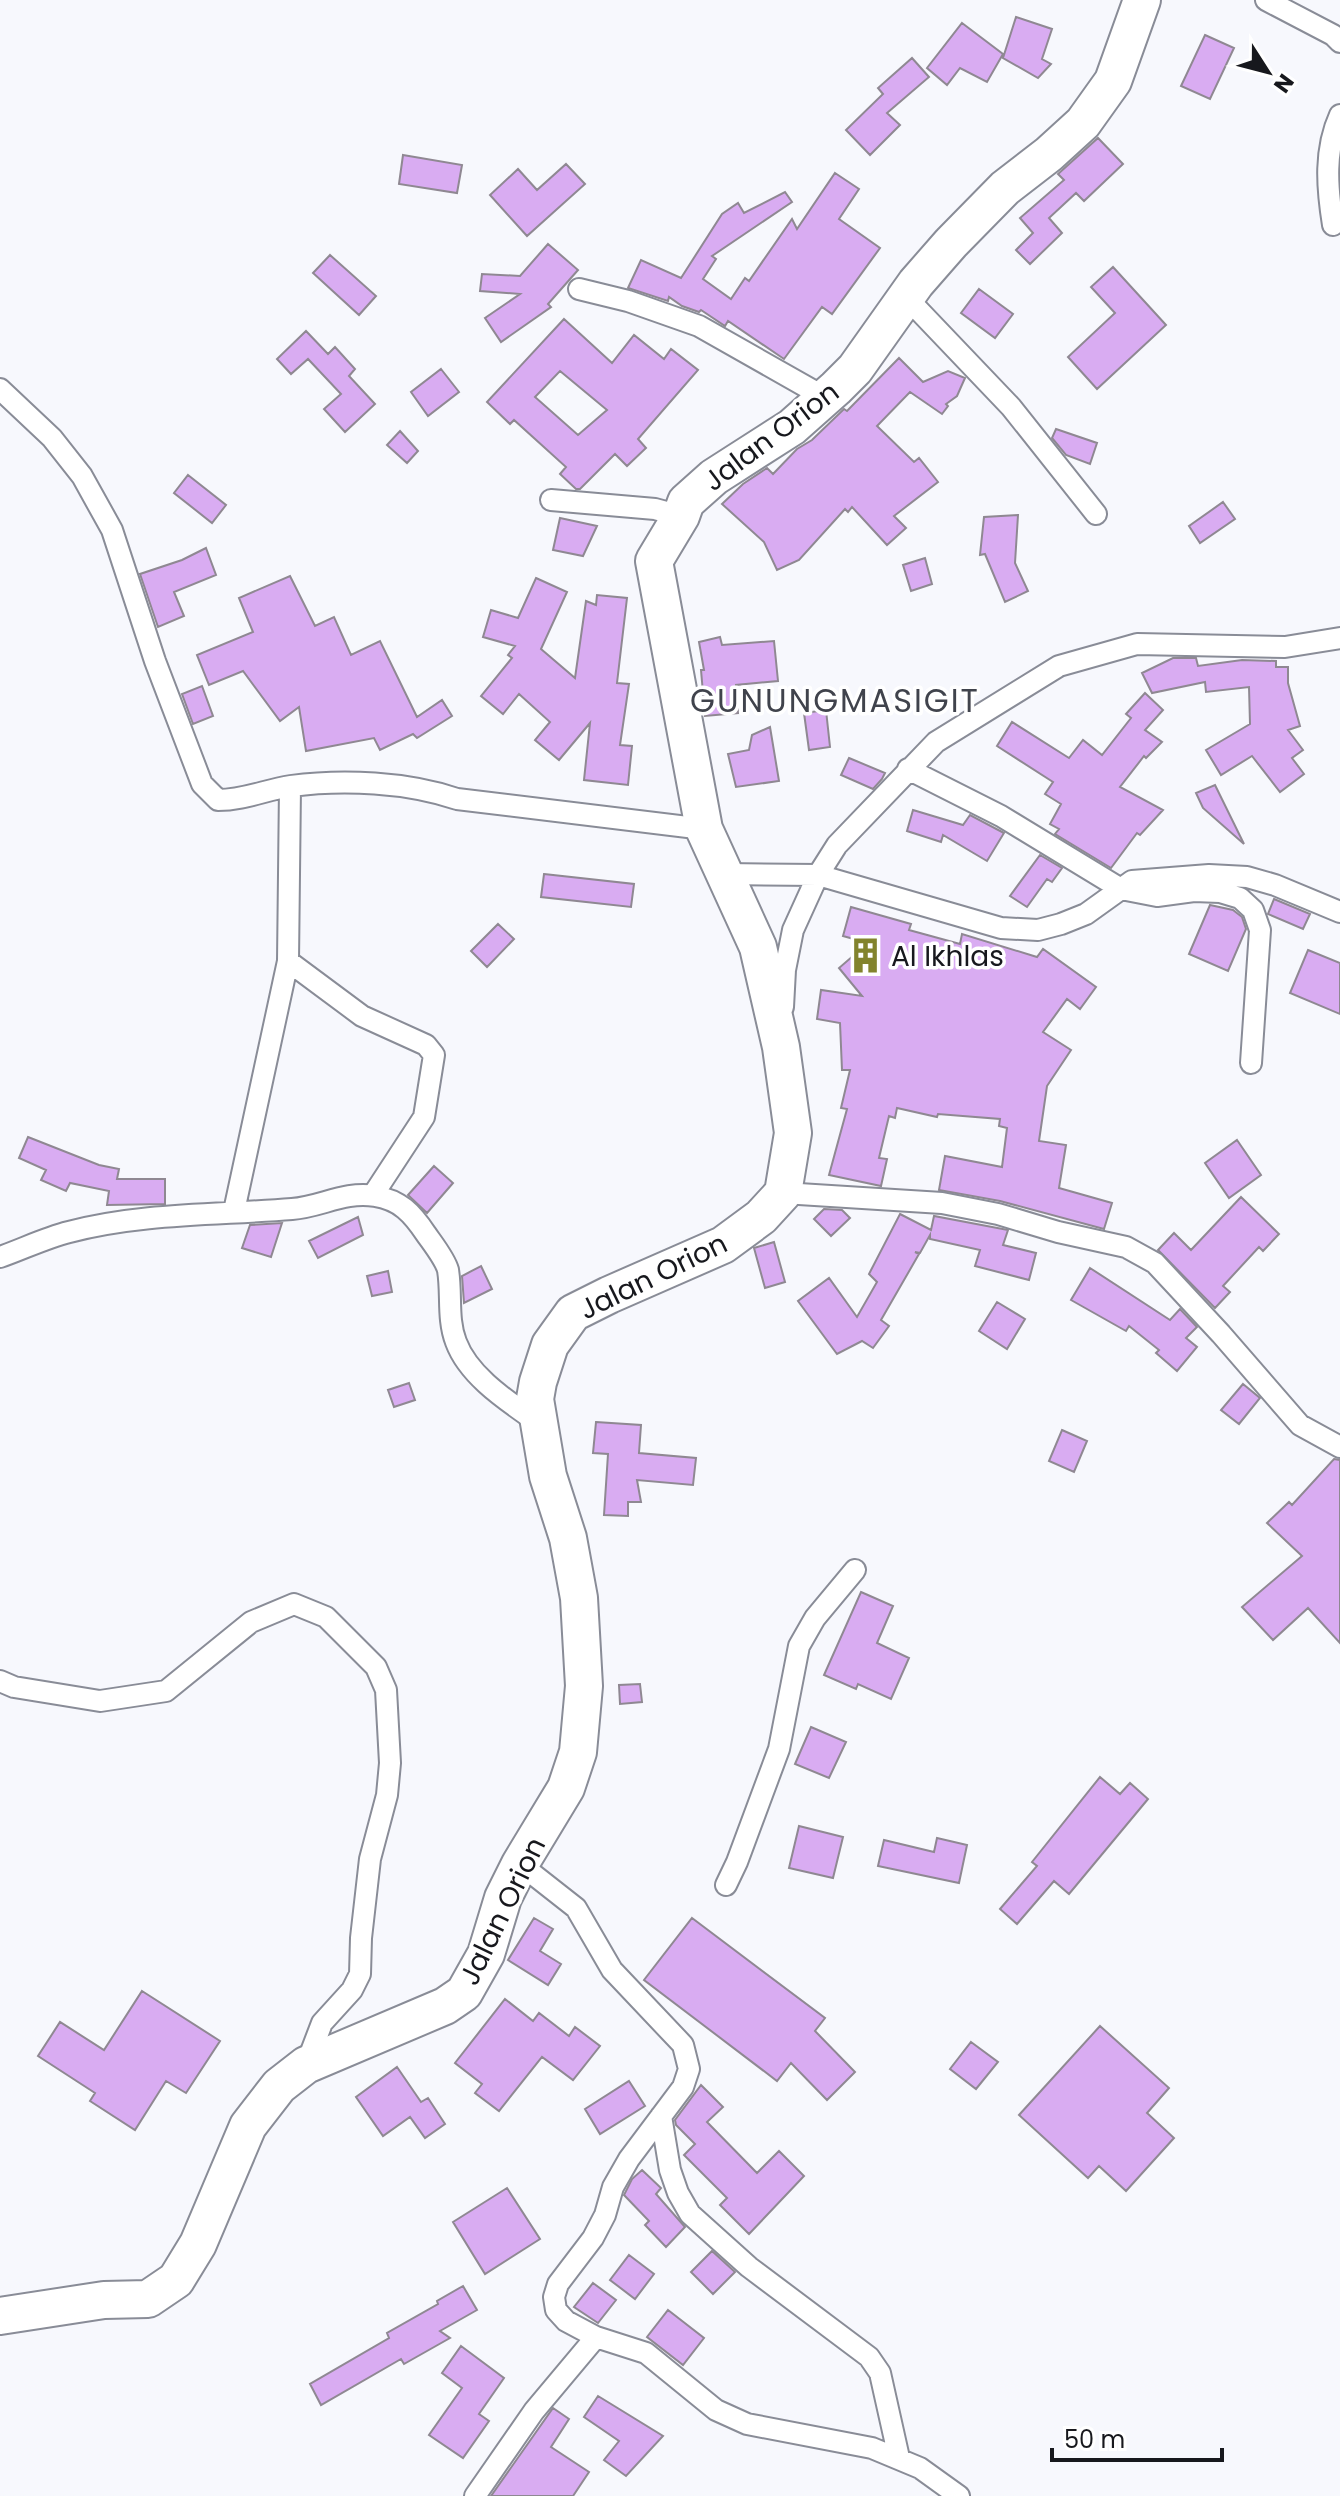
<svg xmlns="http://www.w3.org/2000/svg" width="1340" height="2496" font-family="Poppins,sans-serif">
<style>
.building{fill:#d9acf2;stroke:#8f8892;stroke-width:2;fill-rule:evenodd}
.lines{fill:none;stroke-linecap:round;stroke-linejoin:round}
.street-casing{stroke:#898c97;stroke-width:24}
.highway-casing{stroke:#898c97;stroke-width:40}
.street{stroke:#fff;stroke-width:20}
.highway{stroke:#fff;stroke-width:36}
.labels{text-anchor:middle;stroke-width:7;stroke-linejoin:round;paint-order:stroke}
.street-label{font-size:28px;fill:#17181d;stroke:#fff}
.poi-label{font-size:28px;fill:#17181d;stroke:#fff;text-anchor:start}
.quarter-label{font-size:32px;letter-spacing:2px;fill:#40434c;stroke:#fff}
</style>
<rect width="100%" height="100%" fill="#f7f8fd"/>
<path class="building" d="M1016 17 1052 29 1042 59 1051 64 1038 78 1003 58Z
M962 23 1003 54 987 82 960 68 947 85 927 68Z
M1205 35 1234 48 1210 99 1181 86Z
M912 58 929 77 887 113 900 125 870 155 846 130 883 94 878 88Z
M1098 138 1123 164 1084 201 1076 193 1049 218 1062 233 1030 264 1016 250 1033 233 1020 218 1064 180 1058 174Z
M403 155 462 165 457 193 399 184Z
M566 164 585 184 527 236 490 195 518 169 537 190Z
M835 173 859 189 839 219 880 248 832 314 822 307 784 359 728 321 725 326 701 310 699 312 682 306 669 297 668 301 628 288 641 260 681 278 722 214 738 203 744 213 785 192 792 202 712 256 716 259 703 279 731 299 745 278 749 281 792 219 797 229Z
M548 244 578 270 548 304 551 307 501 342 485 318 520 294 480 291 482 274 520 276Z
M330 255 376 296 359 315 313 273Z
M1113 267 1166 325 1097 389 1068 357 1115 313 1091 287Z
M979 289 1013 314 995 338 961 313Z
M564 319 612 363 634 335 664 359 671 349 698 370 638 439 646 448 627 466 615 454 580 489H576L560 474 566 467 514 420 510 424 487 402ZM560 371 607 410 578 435 535 397Z
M306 331 328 354 335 347 355 369 349 376 375 404 345 432 324 409 341 394 308 359 291 374 277 359Z
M899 358 923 382 948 371 965 378 957 396 946 404 948 406 942 414 910 392 877 426 914 462 919 458 938 482 894 516 906 528 887 545 852 507 848 512 845 509 799 560 777 570 764 542 722 504 743 484 767 468 773 474 797 449 812 440 844 409 847 411Z
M441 369 459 392 428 416 411 392Z
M1056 429 1097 443 1090 464 1066 455 1052 438Z
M400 431 418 451 407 463 387 445Z
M188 475 226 505 212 523 174 493Z
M1223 502 1235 519 1200 543 1189 526Z
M1018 515 1015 563 1028 591 1005 602 985 554 980 555 984 517Z
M560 518 597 526 583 556 553 550Z
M206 548 216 575 174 592 184 616 158 627 140 574 182 560Z
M925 558 932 584 911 591 903 565Z
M290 576 315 626 334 617 351 655 380 641 417 717 442 700 452 716 417 738 413 734 380 750 374 738 306 751 299 707 280 721 243 671 209 685 197 655 253 632 239 598Z
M536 578 567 592 541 649 575 678 586 601 596 605 597 595 627 598 617 683 629 684 620 745 632 746 628 785 584 780 590 723 559 760 535 740 550 722 519 694 503 714 481 696 512 658 508 655 515 646 483 637 491 610 518 618Z
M720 637 722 645 774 641 778 681 736 685 738 713 705 716 701 670H704L699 642Z
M1173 658H1196L1198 666 1242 660 1276 661V667H1288V683L1300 726 1288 730 1303 750 1292 758 1304 774 1280 792 1252 756 1221 775 1206 750 1250 724 1249 687 1206 692 1205 682 1152 693 1142 673Z
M202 686 213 716 193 724 182 694Z
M1145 693 1163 710 1145 730 1162 742 1146 758 1144 756 1120 787 1163 810 1140 835 1137 833 1111 868 1055 834 1059 829 1050 824 1061 804 1045 794 1053 782 997 746 1012 722 1069 758 1083 740 1102 755 1131 718 1126 714Z
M826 710 830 747 809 750 804 713Z
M770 727 779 781 736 787 728 754 749 750 752 735Z
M849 758 885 773 882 779 873 789 841 775Z
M1215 785 1244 844 1203 808 1196 793Z
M913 810 963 825 970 815 1004 833 987 861 943 835 941 842 907 831Z
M1040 855 1062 868 1052 882 1047 879 1027 907 1010 896Z
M544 874 634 884 631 907 541 897Z
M1274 899 1310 914 1303 929 1268 914Z
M1210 905 1233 910 1242 917 1246 929 1228 971 1189 954Z
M851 907 911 924 909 930 960 944 962 934 1037 957 1043 949 1096 987 1080 1009 1067 999 1043 1032 1071 1050 1047 1086 1039 1141 1066 1145 1059 1188 1112 1203 1104 1229 1000 1201 939 1190 945 1156 1002 1167 1007 1128 999 1126 1000 1119 938 1114 937 1117 897 1108 895 1118 889 1116 879 1158 887 1159 881 1186 829 1175 847 1109 841 1108 850 1070H842L840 1023 817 1019 821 990 862 996 839 968 868 943 843 936Z
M498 924 514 939 487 967 471 951Z
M1308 950 1340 963V1014L1290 993Z
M28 1137 99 1165 119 1169 117 1179H165V1204L107 1205 109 1191 70 1183 66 1191 41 1180 46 1170 19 1158Z
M1237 1140 1261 1175 1229 1198 1205 1163Z
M434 1166 453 1183 427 1213 408 1195Z
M1241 1197 1279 1234 1263 1251 1259 1247 1223 1286 1230 1292 1215 1308 1158 1250 1174 1233 1191 1250Z
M824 1209 842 1210 850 1218 831 1236 814 1219Z
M900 1214 931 1230 934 1216 1008 1230 1003 1245 1036 1253 1029 1280 975 1266 980 1250 930 1239V1235L920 1253 915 1252 919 1254 881 1320 889 1326 873 1348 862 1341 837 1354 798 1301 829 1278 857 1317 877 1282 869 1274Z
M358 1217 363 1235 318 1258 309 1241Z
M282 1223 271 1257 242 1248 250 1225Z
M774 1242 785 1282 765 1288 754 1248Z
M481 1266 492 1289 464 1303 462 1276Z
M1090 1268 1170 1320 1180 1309 1197 1327 1186 1338 1197 1347 1177 1371 1156 1353 1159 1350 1129 1326 1126 1331 1071 1300Z
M388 1271 392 1292 372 1296 367 1276Z
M997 1302 1025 1319 1007 1349 979 1331Z
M409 1383 415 1400 394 1407 388 1390Z
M1243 1384 1260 1398 1239 1424 1221 1410Z
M596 1422 641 1425 639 1453 696 1458 693 1485 637 1480 641 1502H628V1516L604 1515 608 1454 593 1453Z
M1062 1430 1087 1441 1074 1472 1049 1461Z
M1334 1459 1340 1460V1643L1308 1608 1273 1640 1242 1607 1302 1556 1267 1523 1289 1502 1292 1505Z
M861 1592 893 1606 877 1643 909 1658 891 1699 858 1684 856 1689 824 1675Z
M640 1684 642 1702 620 1704 619 1685Z
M811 1727 846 1742 829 1778 795 1764Z
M1100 1777 1120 1794 1130 1783 1148 1799 1069 1894 1054 1881 1017 1924 1000 1909 1037 1866 1032 1862Z
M799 1826 843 1837 833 1878 789 1868Z
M937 1838 967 1845 959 1883 878 1866 884 1840 934 1852Z
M534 1918 553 1929 540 1951 561 1964 548 1985 508 1960Z
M692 1918 825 2018 815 2031 855 2072 827 2100 791 2063 777 2081 644 1980Z
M142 1991 220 2041 186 2093 166 2081 135 2130 90 2101 95 2093 38 2056 60 2022 104 2050Z
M505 1999 533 2021 539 2013 569 2036 575 2027 600 2046 573 2080 542 2057 499 2111 475 2093 482 2084 455 2063Z
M1100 2026 1169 2088 1147 2113 1174 2138 1126 2191 1099 2166 1088 2178 1019 2115Z
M971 2042 998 2062 976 2089 950 2069Z
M397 2067 421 2102 428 2098 445 2124 425 2138 410 2117 383 2136 356 2097Z
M629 2081 645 2106 600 2134 585 2109Z
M701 2085 723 2107 707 2122 757 2173 779 2151 804 2176 749 2234 720 2205 727 2198 684 2155 695 2144 676 2125 675 2120Z
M642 2170 661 2188 656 2194 685 2227 666 2247 645 2225 649 2221 624 2195 632 2179Z
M507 2188 540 2239 485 2274 453 2222Z
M712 2251 735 2272 713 2294 691 2272Z
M629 2255 654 2274 635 2299 610 2280Z
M593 2283 616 2300 598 2323 574 2307Z
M463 2286 477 2310 440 2331 450 2338 404 2364 401 2359 321 2405 310 2384 389 2338 387 2333 438 2304 437 2301Z
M668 2310 704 2338 683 2365 647 2337Z
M461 2346 504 2378 479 2414 489 2421 463 2458 429 2435 462 2388 442 2373Z
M598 2396 663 2436 626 2476 604 2460 619 2441 584 2417Z
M553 2408 569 2419 551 2447 589 2472 573 2496H491Z"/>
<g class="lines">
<defs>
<path id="street" d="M1266 0 1333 35 1340 42
M1333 225C1327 187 1324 150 1340 115
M579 289 628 301 699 326 826 398
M907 298 1011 407 1096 514
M0 389 52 438 82 476 112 530 155 661 202 784 218 800C244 800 265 790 291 786 343 779 407 782 457 799L704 829
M551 500 655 509 681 516
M908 769 1001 816 1121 889 1157 896 1194 891 1220 892 1240 898 1253 910 1260 930 1251 1063
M725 874 818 875 1001 928 1038 930 1061 924 1086 914 1132 881 1209 875 1247 877 1275 885 1340 912
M288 961 362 1016 426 1045 434 1055 424 1117 373 1195
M783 1007 785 970 793 930 818 875 837 845 936 742 1059 666 1137 644 1285 647 1340 638
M783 1193 942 1203 998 1214 1058 1232 1126 1247 1155 1263 1221 1334 1300 1425 1340 1447
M234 1211 288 961 290 787
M0 1257C23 1249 45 1238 69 1232 141 1213 218 1215 292 1209 321 1207 344 1191 375 1196 400 1200 412 1213 426 1234 433 1244 445 1259 448 1270 452 1294 447 1319 456 1342 469 1377 509 1402 537 1422
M0 1681 14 1687 100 1701 166 1691 251 1622 294 1604 326 1617 376 1667 386 1690 390 1763 387 1795 370 1859 361 1938 360 1974 352 1990 322 2023 306 2065
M520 1864 576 1908 612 1970 683 2045 689 2069 683 2087 629 2159 613 2187 605 2215 593 2238 558 2284 554 2297 556 2310 566 2321 596 2337 646 2353 716 2410 747 2424 872 2448 920 2468 959 2496
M726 1885 737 1862 779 1749 799 1646 815 1618 855 1570
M661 2116 670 2170 678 2193 690 2214 749 2267 869 2357 880 2373 899 2458
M475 2496 534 2411 596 2337"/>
<path id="highway" d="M0 2316 104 2300 148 2299 176 2280 198 2244 248 2126 279 2086 306 2065 445 2006 464 1993 486 1954 503 1898 520 1864 566 1788 578 1752 584 1686 579 1598 568 1538 548 1476 535 1399 538 1382 550 1345 573 1313 609 1295 723 1245 761 1217 783 1193 793 1133 781 1047 758 947 704 829 654 561 681 516 686 502 714 477 792 427 836 388 855 369 916 283 951 243 1005 188 1049 154 1083 123 1113 81 1142 0"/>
</defs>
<use href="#street" class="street-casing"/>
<use href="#highway" class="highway-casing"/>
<use href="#street" class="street"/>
<use href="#highway" class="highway"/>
</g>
<defs>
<symbol id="building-bare" viewBox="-9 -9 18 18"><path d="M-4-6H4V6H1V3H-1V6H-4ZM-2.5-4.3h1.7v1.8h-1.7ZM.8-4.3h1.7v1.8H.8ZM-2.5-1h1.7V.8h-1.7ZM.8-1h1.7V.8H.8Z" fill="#82832d" stroke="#fff" stroke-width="2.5" paint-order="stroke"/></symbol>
</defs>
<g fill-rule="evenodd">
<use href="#building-bare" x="840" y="930" width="51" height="51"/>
</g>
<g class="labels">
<g class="street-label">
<text transform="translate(771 436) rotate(-37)" y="10">Jalan Orion</text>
<text transform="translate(653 1276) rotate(-26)" y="10">Jalan Orion</text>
<text transform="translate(502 1911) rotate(-64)" y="10">Jalan Orion</text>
</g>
<g class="poi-label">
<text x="891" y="966">Al Ikhlas</text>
</g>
<g class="quarter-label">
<text x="835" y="712">GUNUNGMASIGIT</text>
</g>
</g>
<g transform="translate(1268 72) rotate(126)" stroke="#ffffff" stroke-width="6" paint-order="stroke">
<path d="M0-6L14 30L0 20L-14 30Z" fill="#17181d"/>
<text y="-12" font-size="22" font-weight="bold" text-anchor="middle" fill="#17181d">N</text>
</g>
<path d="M1052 2448v12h170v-12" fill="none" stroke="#17181d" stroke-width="4"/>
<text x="1064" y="2448" font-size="24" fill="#17181d" stroke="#ffffff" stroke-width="6" paint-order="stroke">50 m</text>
</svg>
